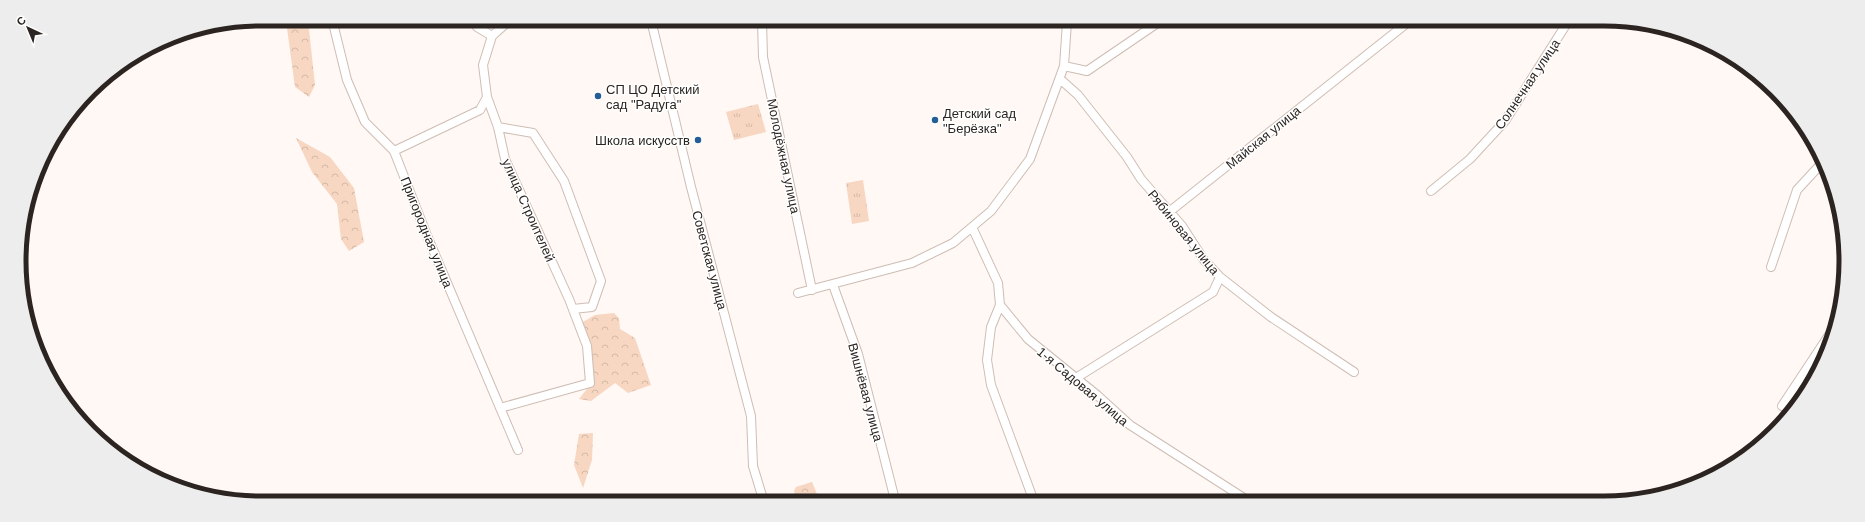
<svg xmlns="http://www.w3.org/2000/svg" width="1865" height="522" font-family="Helvetica,sans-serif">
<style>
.forest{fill:url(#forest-crowns)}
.park{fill:url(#park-tufts)}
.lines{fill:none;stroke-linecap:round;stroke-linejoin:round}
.minor-casing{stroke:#cebdb4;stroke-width:10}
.minor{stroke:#fff;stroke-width:8}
.poi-dot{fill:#245e95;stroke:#fff;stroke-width:1.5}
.labels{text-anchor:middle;stroke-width:3;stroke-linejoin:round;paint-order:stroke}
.street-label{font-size:13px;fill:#2b2421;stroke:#fff}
.poi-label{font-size:13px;fill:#2b2421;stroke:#fff;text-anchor:start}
.rim{fill:none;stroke:#2b2421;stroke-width:5}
</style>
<defs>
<pattern id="forest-crowns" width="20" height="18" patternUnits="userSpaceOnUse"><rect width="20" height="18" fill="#f7d6c2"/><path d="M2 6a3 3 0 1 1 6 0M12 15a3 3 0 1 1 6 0" fill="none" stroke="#d4b8a6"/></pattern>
<pattern id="park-tufts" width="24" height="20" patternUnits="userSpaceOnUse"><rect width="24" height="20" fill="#f7d6c2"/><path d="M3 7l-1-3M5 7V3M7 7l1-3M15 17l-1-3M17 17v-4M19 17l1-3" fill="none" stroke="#d4b8a6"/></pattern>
</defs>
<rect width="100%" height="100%" fill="#fff8f4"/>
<path class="forest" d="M279 19H304L309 29 315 85 309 97 295 87 287 28Z
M482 20H501L490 27Z
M296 138 330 157 354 188 364 242 349 251 341 239 337 204 312 172Z
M614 313 619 318 620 329 635 338 651 385 628 393 615 383 591 401 579 399 590 385 592 350 581 323 595 315Z
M593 433 592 460 583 488 574 465 579 434Z
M812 482 819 499H796L794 491 796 487Z"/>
<path class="park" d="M758 104 766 132 734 140 726 112Z
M863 180 869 221 852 224 846 183Z"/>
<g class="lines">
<defs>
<path id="minor" d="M332 19 347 80 365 122 394 151 428 238 518 450
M473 20 477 27 492 36 483 65 487 97 498 127 505 159 569 299 587 346 590 383 500 408
M651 20 691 187 751 416 753 466 763 499
M762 21 763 57 812 290
M492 36 510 20
M1064 66 1087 71 1159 22
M1060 79 1078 95 1127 157 1141 179 1182 226 1204 260 1220 277 1271 317 1354 372
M498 127 533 133 564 181 601 281 592 307 573 309
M394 151 480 110 487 97
M1431 191 1470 159 1505 121 1567 23
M1169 212 1407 23
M972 227 998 283 1000 305 1028 339 1097 395 1130 425 1247 500
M1771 267 1797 190 1821 164
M833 285 858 354 895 500
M798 293 912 263 953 243 991 211 1030 159 1064 66 1067 22
M1000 305 991 327 987 360 991 385 1032 496 1031 500
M1076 378 1213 292 1220 277
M1782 406 1835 326"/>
</defs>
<use href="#minor" class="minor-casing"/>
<use href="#minor" class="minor"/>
</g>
<g class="poi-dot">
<circle cx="598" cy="96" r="4"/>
<circle cx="935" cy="120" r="4"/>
<circle cx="698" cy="140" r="4"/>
</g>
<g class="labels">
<g class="street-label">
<text transform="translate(1527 84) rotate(-56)" y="5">Солнечная улица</text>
<text transform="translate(1263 137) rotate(-39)" y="5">Майская улица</text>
<text transform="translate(784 156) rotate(78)" y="5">Молодёжная улица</text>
<text transform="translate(529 210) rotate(66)" y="5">улица Строителей</text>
<text transform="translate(427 232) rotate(68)" y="5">Пригородная улица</text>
<text transform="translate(1184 232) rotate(51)" y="5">Рябиновая улица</text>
<text transform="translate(710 260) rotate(75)" y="5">Советская улица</text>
<text transform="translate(1083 386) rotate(40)" y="5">1-я Садовая улица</text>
<text transform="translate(866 392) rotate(75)" y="5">Вишнёвая улица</text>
</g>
<g class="poi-label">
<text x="606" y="94">СП ЦО Детский<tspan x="606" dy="15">сад "Радуга"</tspan></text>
<text x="943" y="118">Детский сад<tspan x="943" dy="15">"Берёзка"</tspan></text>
<text x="690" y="145" text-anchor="end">Школа искусств</text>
</g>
</g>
<path d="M0 0H1865V522H0ZM261 26H1604A235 235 0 0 1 1839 261V261A235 235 0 0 1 1604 496H261A235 235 0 0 1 26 261V261A235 235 0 0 1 261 26Z" fill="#eeeded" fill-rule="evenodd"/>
<path class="rim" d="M261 26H1604A235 235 0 0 1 1839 261V261A235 235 0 0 1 1604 496H261A235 235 0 0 1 26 261V261A235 235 0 0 1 261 26Z"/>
<g transform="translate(28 28) rotate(316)" stroke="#ffffff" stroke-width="3" paint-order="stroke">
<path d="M0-3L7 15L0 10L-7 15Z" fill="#2b2421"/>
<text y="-6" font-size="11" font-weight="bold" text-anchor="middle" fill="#2b2421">С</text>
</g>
</svg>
